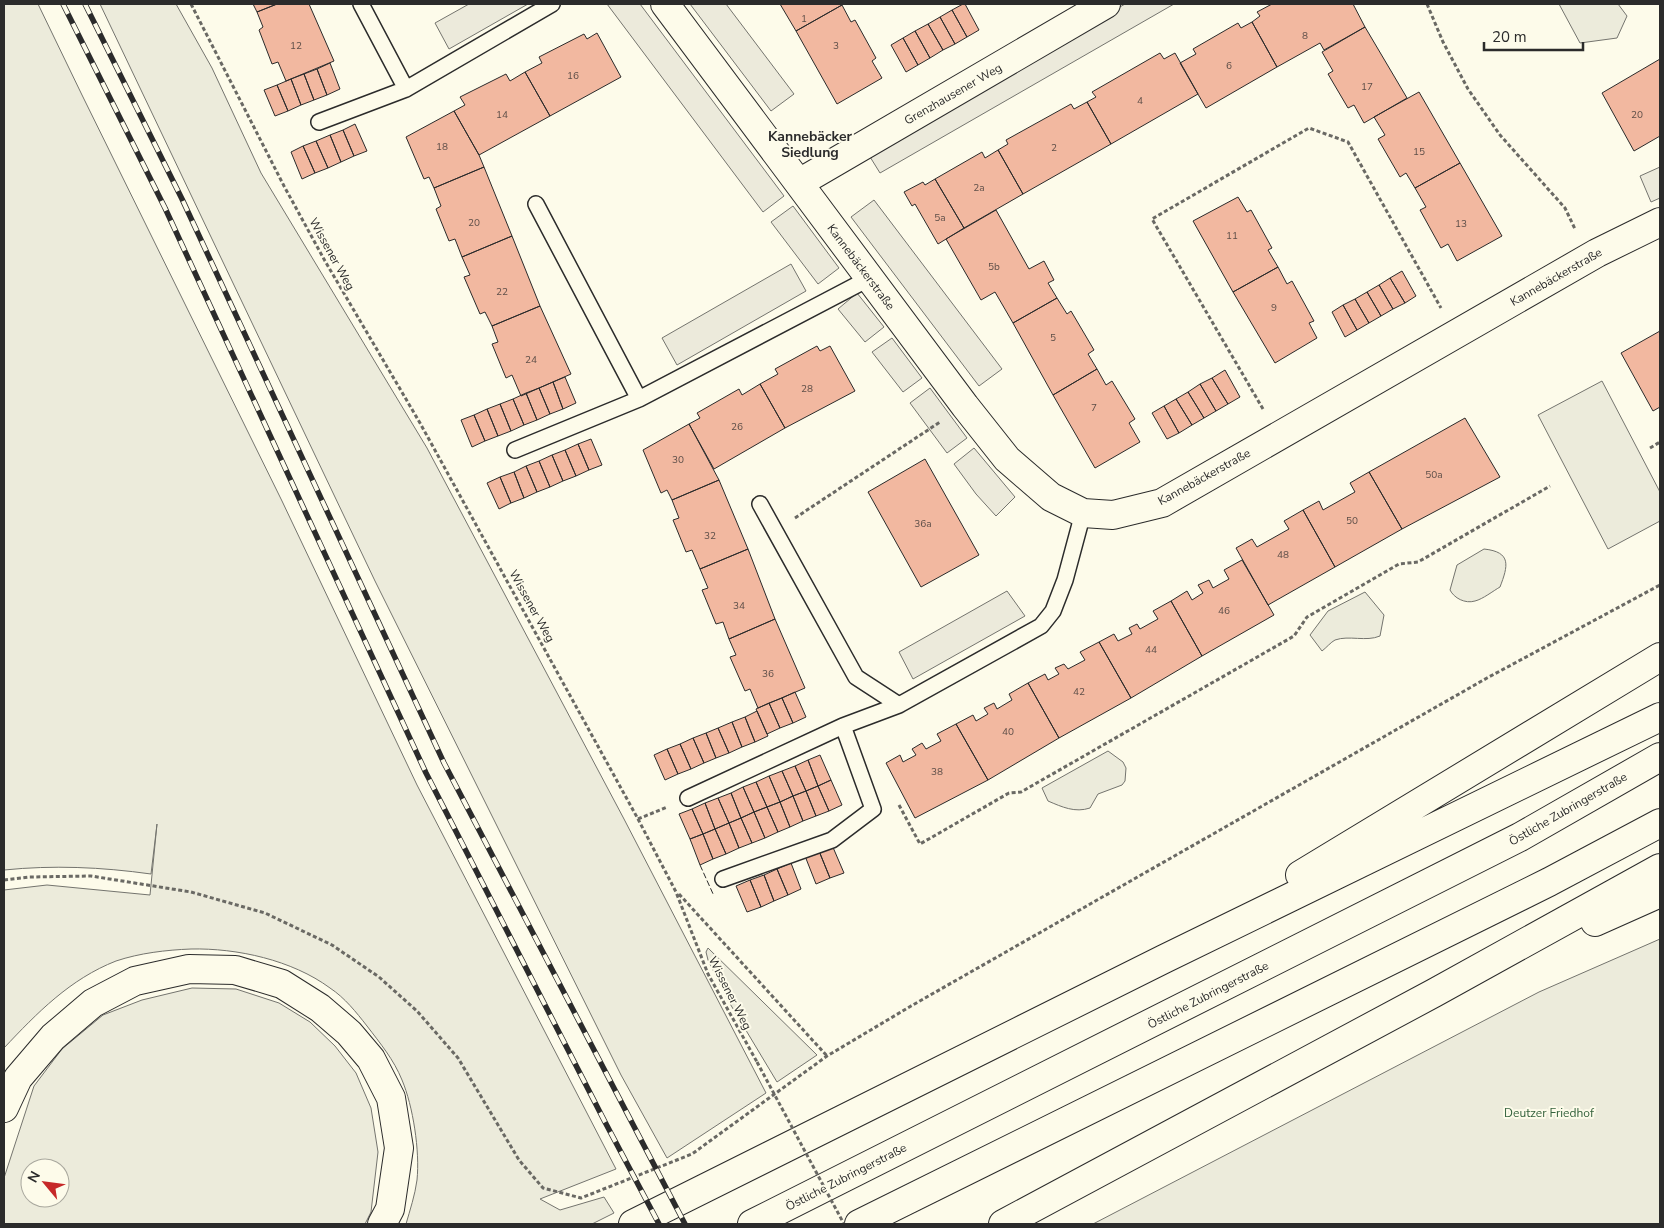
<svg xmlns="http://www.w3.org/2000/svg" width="1664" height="1228" font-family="'Nunito Sans',sans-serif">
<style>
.green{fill:#ecebdb;stroke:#74746e;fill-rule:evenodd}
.parking{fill:#eceadb;stroke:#74746e}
.building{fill:#f2b8a0;stroke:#2b2b2b}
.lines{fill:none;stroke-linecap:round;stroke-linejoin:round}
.lane-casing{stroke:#2b2b2b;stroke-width:18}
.street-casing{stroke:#2b2b2b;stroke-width:30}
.highway-casing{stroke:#2b2b2b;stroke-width:30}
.path{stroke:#6a6964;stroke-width:3;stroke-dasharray:4 2.5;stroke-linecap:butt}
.lane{stroke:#fdfbea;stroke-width:15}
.street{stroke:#fdfbea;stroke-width:28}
.highway{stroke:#fdfbea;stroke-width:28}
.rail-casing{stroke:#2b2b2b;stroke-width:5.5}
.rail{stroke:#fdfbea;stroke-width:4;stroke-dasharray:11;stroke-linecap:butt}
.path-bridge{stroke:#6a6964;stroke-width:3;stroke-dasharray:4 2.5;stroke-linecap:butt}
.fence{stroke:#2b2b2b;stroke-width:1;stroke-dasharray:6 2.5;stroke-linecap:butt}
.labels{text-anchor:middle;stroke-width:4;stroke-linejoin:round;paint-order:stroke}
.number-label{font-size:10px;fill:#5d4e48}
.street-label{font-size:12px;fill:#2b2b2b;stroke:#fdfbea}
.park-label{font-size:12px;fill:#34623c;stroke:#fdfbea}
.neighbourhood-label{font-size:14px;font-weight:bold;fill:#2b2b2b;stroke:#fdfbea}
</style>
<rect width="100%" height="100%" fill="#fdfbea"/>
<path class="green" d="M4 4H38L82 95 282 501 417 785 616 1169 540 1199 560 1210 604 1197 614 1213 592 1224H406C410 1210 415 1195 417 1180 420 1151 413 1106 402 1080 394 1060 380 1043 367 1026 356 1012 345 998 330 988 292 960 237 948 191 949 166 950 140 953 116 961 70 979 37 1013 4 1048V890L47 885 150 895 157 824 151 874C101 867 53 865 4 870Z
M100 4H176L212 68 261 173 427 448 624 819 766 1093 667 1158 621 1075 375 581Z
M1559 4H1618L1627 16 1617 38 1580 43Z
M1602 381 1660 492V521L1608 549 1538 415Z
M1484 549C1512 552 1508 566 1500 587 1493 591 1483 599 1475 601 1465 604 1454 598 1450 590L1457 565Z
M1365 592 1384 615 1380 636C1366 642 1349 635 1335 640 1331 642 1326 648 1322 651L1310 635 1328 611Z
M1108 751 1123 762 1126 768 1125 781 1122 785 1098 794 1090 808C1075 813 1062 807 1048 801L1042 788Z
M1660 939V1224H1093L1539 992Z
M708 948 817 1055 777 1082 729 1002 708 960 706 952Z
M192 988 236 989 279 1003 310 1022 335 1046 356 1073 371 1108 378 1152 371 1212 365 1224H4V1178L34 1086 62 1049 103 1015 142 1000ZM30 1168H60V1198H30Z"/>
<path class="parking" d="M469 4H528L449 49 435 23Z
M607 4H640L784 196 763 212Z
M690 4H726L794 94 771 111Z
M1125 4H1174L880 173 867 152Z
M1660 167V198L1651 202 1640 176Z
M874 200 1002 369 979 386 851 217Z
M793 206 839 268 818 284 771 222Z
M791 264 806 291 677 365 662 338Z
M857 293 884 327 865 342 838 309Z
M892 338 922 378 903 392 872 352Z
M930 388 967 438 947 453 910 403Z
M974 448 1015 497 996 516 976 494 954 464Z
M1007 591 1025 616 913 679 899 652Z"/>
<path class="building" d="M253 4H277L257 12Z
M277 4H309L334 61 286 81 278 62 272 64 259 30 263 27 257 12Z
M780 4H841L842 5 796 31Z
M963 4H965L979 30 967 37 952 10Z
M1272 4H1353L1365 27 1324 50 1320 43 1277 67 1252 22 1260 16 1257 12Z
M842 5 851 22 855 20 876 58 872 61 882 78 837 104 796 31Z
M952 10 967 37 955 44 940 17Z
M940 17 955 44 943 50 928 24Z
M1252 22 1277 67 1206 108 1180 63 1196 54 1193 49 1238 23 1241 28Z
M928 24 943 50 930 58 915 31Z
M1365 27 1407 98 1364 123 1354 105 1348 108 1328 74 1333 71 1322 52Z
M915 31 930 58 918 65 903 38Z
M597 33 621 77 550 116 525 72 542 63 539 57 584 34 587 39Z
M903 38 918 65 906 72 891 45Z
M1160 53 1164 59 1175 53 1198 94 1111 144 1087 102 1096 97 1092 92Z
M1660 59V136L1634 151 1602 93Z
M330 63 340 89 327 95 317 69Z
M317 69 327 95 314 100 304 74Z
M525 72 550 116 479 155 454 111 465 105 460 97 506 74 510 81Z
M304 74 314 100 301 105 291 79Z
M291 79 301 105 288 111 277 85Z
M277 85 288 111 275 116 264 90Z
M1419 92 1460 163 1415 188 1406 173 1400 177 1378 139 1385 135 1374 117Z
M1087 102 1111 144 1023 194 998 150 1008 144 1006 140 1071 104 1074 109Z
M454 111 479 155 484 167 434 188 429 177 424 179 406 137Z
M355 124 367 151 354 156 343 130Z
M343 130 354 156 341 162 330 135Z
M330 135 341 162 328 168 316 141Z
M316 141 328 168 315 173 303 146Z
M303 146 315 173 302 179 291 152Z
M998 150 1023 194 964 228 935 179 982 152 985 158Z
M1460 163 1502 236 1457 261 1448 244 1441 248 1420 210 1426 207 1415 188Z
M484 167 512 236 462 257 455 239 449 241 436 209 441 206 434 188Z
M935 179 964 228 938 244 915 204 912 206 904 192 923 182 925 185Z
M1238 197 1247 212 1251 210 1272 248 1268 250 1278 267 1233 292 1193 221Z
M996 210 1029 269 1044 261 1054 280 1048 283 1057 298 1013 323 995 292 981 300 946 239Z
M512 236 540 306 492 326 485 312 480 314 464 277 470 275 462 257Z
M1278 267 1287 284 1292 281 1314 321 1309 323 1317 338 1275 363 1233 292Z
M1402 271 1416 296 1405 303 1390 278Z
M1390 278 1405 303 1393 309 1379 285Z
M1379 285 1393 309 1381 316 1367 292Z
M1367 292 1381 316 1369 323 1355 299Z
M1057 298 1067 314 1071 311 1094 350 1088 354 1097 369 1053 395 1013 323Z
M1355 299 1369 323 1357 330 1343 305Z
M1343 305 1357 330 1345 337 1332 312Z
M540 306 571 374 521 396 512 375 506 378 492 344 498 342 492 326Z
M1660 331V407L1653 411 1621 353Z
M817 346 820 351 830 346 855 391 785 428 760 384 778 374 775 369Z
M1097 369 1106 385 1112 381 1135 419 1129 423 1140 442 1095 468 1053 395Z
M1225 370 1240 397 1228 404 1212 378Z
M565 377 576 403 563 409 553 382Z
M1212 378 1228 404 1216 411 1200 384Z
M553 382 563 409 550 414 539 388Z
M760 384 785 428 714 469 689 424 700 418 697 413 739 389 742 395Z
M1200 384 1216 411 1204 418 1188 392Z
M539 388 550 414 537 420 526 393Z
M1188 392 1204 418 1192 425 1176 399Z
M526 393 537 420 524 425 513 399Z
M513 399 524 425 511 431 500 404Z
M1176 399 1192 425 1179 433 1164 406Z
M500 404 511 431 498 436 487 409Z
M1164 406 1179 433 1167 439 1152 413Z
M487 409 498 436 485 441 474 415Z
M474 415 485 441 472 447 461 420Z
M1465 418 1500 477 1402 529 1369 472Z
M689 424 719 480 672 500 667 490 661 493 643 450Z
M591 439 602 465 589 470 578 444Z
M578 444 589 470 576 476 565 450Z
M565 450 576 476 563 481 552 455Z
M552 455 563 481 550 487 539 461Z
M925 459 979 555 921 587 868 492Z
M539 461 550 487 537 492 526 466Z
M526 466 537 492 524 498 514 472Z
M514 472 524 498 511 503 500 477Z
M1369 472 1402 529 1335 567 1303 510 1319 501 1323 510 1355 492 1350 483Z
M500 477 511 503 499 509 487 483Z
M719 480 748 549 700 569 692 550 686 552 673 520 679 518 672 500Z
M1303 510 1335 567 1268 605 1236 548 1252 539 1257 547 1289 529 1284 521Z
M748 549 775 619 729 639 723 622 716 624 702 590 708 588 700 569Z
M1242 560 1274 615 1202 656 1171 601 1187 591 1192 600 1203 593 1198 585 1209 580 1213 588 1229 579 1224 570Z
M1171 601 1202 656 1131 698 1099 642 1114 634 1118 641 1132 634 1129 628 1137 624 1140 629 1158 619 1153 611Z
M775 619 805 688 758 708 750 689 745 691 730 657 736 655 729 639Z
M1099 642 1131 698 1059 738 1028 683 1045 674 1048 680 1059 674 1055 668 1064 664 1068 669 1085 660 1080 652Z
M1028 683 1059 738 988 780 956 724 973 715 976 721 988 714 984 708 994 703 997 709 1012 700 1009 694Z
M795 692 806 717 793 723 782 698Z
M782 698 793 723 780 728 769 703Z
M769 703 780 728 767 734 756 709Z
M757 711 768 736 755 742 745 717Z
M745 717 755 742 742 747 732 722Z
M732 722 742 747 729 753 718 728Z
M956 724 988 780 915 818 886 763 900 755 903 762 916 755 912 749 922 743 926 749 941 741 937 734Z
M718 728 729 753 716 758 706 733Z
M706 733 716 758 704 763 693 738Z
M693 738 704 763 691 769 680 744Z
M680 744 691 769 678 774 667 749Z
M667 749 678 774 665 780 654 755Z
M820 755 831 780 818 786 808 760Z
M808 760 818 786 806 791 795 766Z
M795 766 806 791 793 796 782 771Z
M782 771 793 796 780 802 769 776Z
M769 776 780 802 767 807 756 782Z
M831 780 842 805 829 811 818 786Z
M756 782 767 807 754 812 743 787Z
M818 786 829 811 816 816 806 791Z
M743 787 754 812 741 818 731 793Z
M806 791 816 816 803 821 793 796Z
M731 793 741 818 729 823 718 798Z
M793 796 803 821 790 827 780 802Z
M718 798 729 823 715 829 705 803Z
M780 802 790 827 778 832 767 807Z
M705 803 715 829 703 834 692 809Z
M767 807 778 832 765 838 754 812Z
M692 809 703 834 690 839 679 814Z
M754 812 765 838 752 843 741 818Z
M741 818 752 843 739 848 729 823Z
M729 823 739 848 726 854 715 829Z
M715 829 726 854 713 859 703 834Z
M703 834 713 859 700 865 690 839Z
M832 845 844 873 830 878 819 851Z
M819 851 830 878 816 884 805 856Z
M791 863 801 889 788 895 777 869Z
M777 869 788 895 774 901 764 875Z
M764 875 774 901 761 907 750 880Z
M750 880 761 907 747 912 736 886Z"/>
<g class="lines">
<defs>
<path id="lane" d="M361 4 406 89 552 4
M319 122 406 89
M536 204 639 399 870 278
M515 450 639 399
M760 504 856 677 899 705 1041 626 1053 611 1065 580 1083 513
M688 798 843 726
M723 879 832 840 873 809 843 726 899 705"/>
<path id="street" d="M665 4 965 406 1007 459 1051 497 1083 513 1113 515 1162 503 1597 253 1660 222
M799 183 1106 4"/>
<path id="highway" d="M1300 875 1660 657
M1595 922 1660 893
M4 1108 18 1078 53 1037 93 1003 135 981 189 969 235 970 282 984 320 1008 349 1033 371 1059 391 1098 399 1148 390 1209 382 1224
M633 1224 1164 959 1660 717
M752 1224 1520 837 1660 757
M859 1224 1549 882 1660 823
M1003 1224 1434 993 1660 868"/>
</defs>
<use href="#lane" class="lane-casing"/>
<use href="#street" class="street-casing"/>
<use href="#highway" class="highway-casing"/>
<path class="path" d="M191 4 284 186 325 261 420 423 638 819 676 892 708 974 757 1062
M1427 4 1443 42 1468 89 1500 135 1565 208 1575 229
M1263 409 1152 219 1309 128 1348 142 1441 308
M1650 448 1660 442
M795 518 940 422
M899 805 920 844 1009 793 1021 792 1294 636 1307 617 1399 564 1418 562 1550 486
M638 819 667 807
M4 880 29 877 91 876 191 892 265 913 332 945 379 977 417 1011 458 1058 519 1160 543 1188 581 1198 692 1154 827 1056 911 1006 1487 678 1660 585
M679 894 827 1056"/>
<use href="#lane" class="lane"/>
<use href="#street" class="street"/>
<use href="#highway" class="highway"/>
<defs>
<path id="rail" d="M63 4 165 208 426 773 605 1122 659 1224
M85 4 182 199 444 763 685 1224"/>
</defs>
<use href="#rail" class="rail-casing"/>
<use href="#rail" class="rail"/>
<path class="path-bridge" d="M757 1062 844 1224"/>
<path class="fence" d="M700 865 714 896"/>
</g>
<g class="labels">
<g class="number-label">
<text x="804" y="22">1</text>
<text x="1305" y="39">8</text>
<text x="296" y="49">12</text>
<text x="836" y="49">3</text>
<text x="1229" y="69">6</text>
<text x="573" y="79">16</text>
<text x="1367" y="90">17</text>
<text x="1140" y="104">4</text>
<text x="502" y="118">14</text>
<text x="1637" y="118">20</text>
<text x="442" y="150">18</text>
<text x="1054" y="151">2</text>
<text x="1419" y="155">15</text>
<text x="979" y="191">2a</text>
<text x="940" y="221">5a</text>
<text x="474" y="226">20</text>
<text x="1461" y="227">13</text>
<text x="1232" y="239">11</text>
<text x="994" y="270">5b</text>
<text x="502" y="295">22</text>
<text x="1274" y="311">9</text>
<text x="1053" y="341">5</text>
<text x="531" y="363">24</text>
<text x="807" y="392">28</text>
<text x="1094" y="411">7</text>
<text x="737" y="430">26</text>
<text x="678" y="463">30</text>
<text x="1434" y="478">50a</text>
<text x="1352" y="524">50</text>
<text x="923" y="527">36a</text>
<text x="710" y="539">32</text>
<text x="1283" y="558">48</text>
<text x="739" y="609">34</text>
<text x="1224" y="614">46</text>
<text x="1151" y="653">44</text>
<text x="768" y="677">36</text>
<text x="1079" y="695">42</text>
<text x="1008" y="735">40</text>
<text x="937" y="775">38</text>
</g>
<g class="street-label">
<text transform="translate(953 94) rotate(-30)" y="4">Grenzhausener Weg</text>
<text transform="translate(332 254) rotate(61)" y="4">Wissener Weg</text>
<text transform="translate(861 267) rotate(53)" y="4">Kannebäckerstraße</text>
<text transform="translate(1556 277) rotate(-30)" y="4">Kannebäckerstraße</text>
<text transform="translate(1204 477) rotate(-29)" y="4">Kannebäckerstraße</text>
<text transform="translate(532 606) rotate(61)" y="4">Wissener Weg</text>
<text transform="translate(1568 809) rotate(-30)" y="4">Östliche Zubringerstraße</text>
<text transform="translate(730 993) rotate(63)" y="4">Wissener Weg</text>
<text transform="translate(1208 995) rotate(-27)" y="4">Östliche Zubringerstraße</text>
<text transform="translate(846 1177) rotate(-27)" y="4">Östliche Zubringerstraße</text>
</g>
<g class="park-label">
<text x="1549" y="1117">Deutzer Friedhof</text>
</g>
<g class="neighbourhood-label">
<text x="810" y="141">Kannebäcker<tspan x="810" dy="16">Siedlung</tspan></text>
</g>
</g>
<rect width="1664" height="1228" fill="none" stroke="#2b2b2b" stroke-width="10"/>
<g transform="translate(45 1183) rotate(299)"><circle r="24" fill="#fdfbea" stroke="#a9a89e"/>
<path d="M0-4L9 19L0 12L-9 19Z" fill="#c62828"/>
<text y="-8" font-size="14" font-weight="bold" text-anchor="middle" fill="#2b2b2b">N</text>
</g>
<path d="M1484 42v8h99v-8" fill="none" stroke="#2b2b2b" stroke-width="2.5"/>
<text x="1492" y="42" font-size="15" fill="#2b2b2b" stroke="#fdfbea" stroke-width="4" paint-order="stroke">20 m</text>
</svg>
